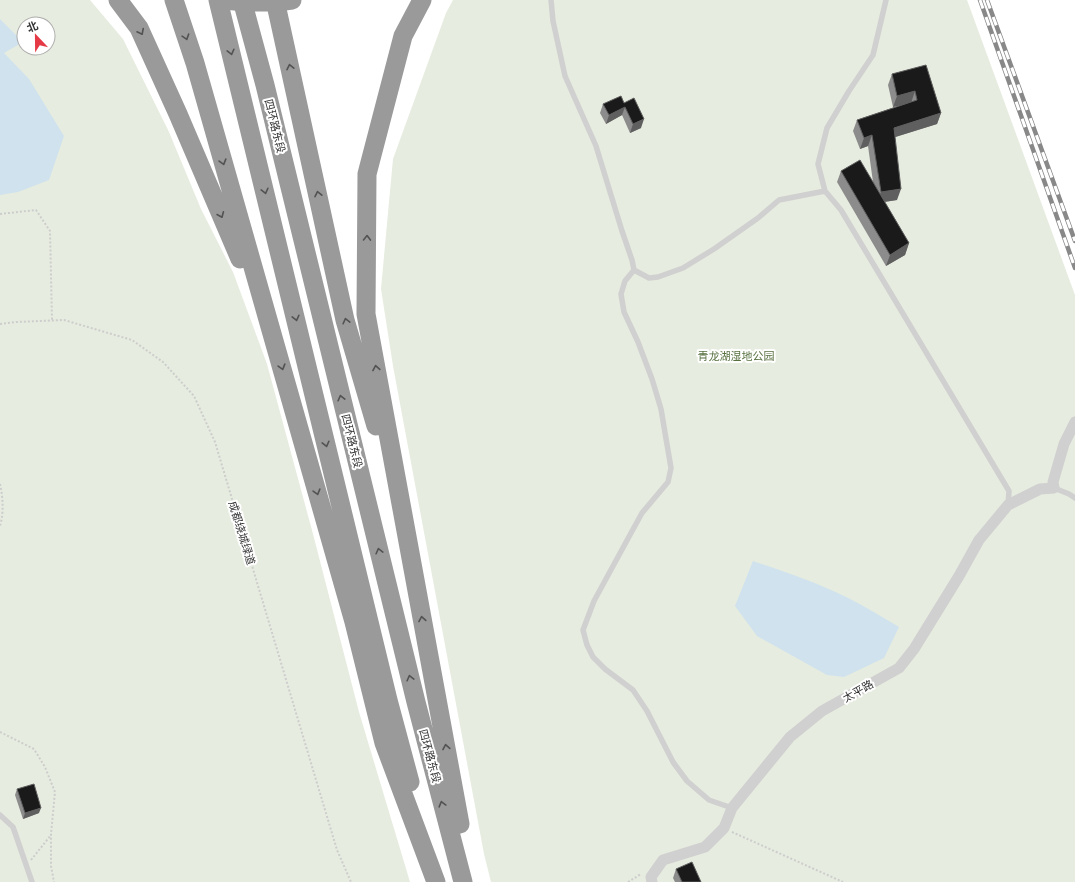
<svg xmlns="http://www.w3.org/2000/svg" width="1075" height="882" font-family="Overpass,'Noto Sans SC',sans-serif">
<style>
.green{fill:#e6ecdf;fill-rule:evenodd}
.water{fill:#cfe2ee}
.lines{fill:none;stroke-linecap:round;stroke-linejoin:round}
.path{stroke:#cdcdcd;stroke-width:2;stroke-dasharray:2 2;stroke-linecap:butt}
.service{stroke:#d0d0d0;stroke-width:5.5}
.minor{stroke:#d0d0d0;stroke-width:11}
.motorway{stroke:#9a9a9a;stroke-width:19}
.rail-casing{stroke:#888;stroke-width:4.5}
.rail{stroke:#fff;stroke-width:3;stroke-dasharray:9;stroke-linecap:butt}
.motorway-bridge{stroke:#9a9a9a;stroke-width:19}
.wall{fill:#8c8c8c}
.shaded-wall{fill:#5f5f5f}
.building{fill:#1a1a1a;stroke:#5f5f5f}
.oneway{stroke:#525252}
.labels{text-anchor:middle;stroke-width:4;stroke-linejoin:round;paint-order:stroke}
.street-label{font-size:11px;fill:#333;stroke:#fff}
.park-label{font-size:11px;fill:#56703f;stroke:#fff}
</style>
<rect width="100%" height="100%" fill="#fff"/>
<path class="green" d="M0 0H90L123 39 169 132 201 209 233 272 267 364 313 534 359 712 410 882H0ZM24 24H48V48H24Z
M453 0H967L1075 295V882H491L484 854 393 366 381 289 393 159 446 13Z"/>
<path class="water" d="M0 19 23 42 4 53 29 79 64 136 49 180 18 192 0 195Z
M753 561C779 570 806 579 831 590 855 600 877 614 899 627L884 658 844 677 827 675 757 636 735 606Z"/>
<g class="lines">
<path class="path" d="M0 214 36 210 50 231 52 320
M0 324 16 322 64 320 132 340 163 362 194 396 215 442 337 850 351 882
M0 484C3 498 4 512 0 526
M0 732 34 749 45 767 55 792 51 834V866L54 882
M732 832 843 882
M31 860 51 835
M628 882 641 874"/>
<path class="service" d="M551 0 553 21 565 76 596 146 622 231 632 260 634 270 625 281 621 294 624 312 638 342 652 379 661 409 671 468 668 482 642 513 631 533 594 601 583 630 587 645 593 657 605 669 633 690 647 711 673 762 687 781 709 800 732 808
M825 191 818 164 827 128 849 91 873 55 886 0
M634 270 649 278 658 277 683 268 714 249 758 218 779 200 825 191 841 210 1009 491 1008 505
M1054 488 1069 494 1075 498
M0 815 13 827 32 882"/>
<path class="minor" d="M652 882 651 877 663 860 705 847 724 828 732 808 790 737 822 711 899 668 914 649 959 576 979 540 1008 505 1040 489 1054 488 1053 482 1064 444 1075 422"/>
<path class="motorway" d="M118 0 139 28 178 114 240 259
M174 0 195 63 354 622 384 743 436 882
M218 0 388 700 410 782
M242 0 265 85 416 702 463 882
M275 0 345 320 376 426
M422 0 403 36 367 174 366 314 460 824"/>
<defs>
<path id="rail" d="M980 0 1075 268
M987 0 1075 241"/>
</defs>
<use href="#rail" class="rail-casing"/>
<use href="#rail" class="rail"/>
<path class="motorway-bridge" d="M223 0C243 2 272 3 292 0"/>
</g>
<path class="wall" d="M926 65 941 113 937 124 895 137 897 200 885 202 909 243 905 255 886 266 837 182 841 171 873 182 868 146 860 149 853 131 857 120 898 106 893 107 888 85 892 74Z
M624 103 641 128 630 133 622 115 606 124 600 113 603 104Z
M17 789 39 813 23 819 15 795Z
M676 869 701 882H675L673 878Z"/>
<path class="shaded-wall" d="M915 91 911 103 893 107 897 96Z
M625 107 622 115 606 124 609 115Z
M941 113 937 124 889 139 894 128Z
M644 119 641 128 630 133 633 124Z
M872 135 868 146 860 149 864 138Z
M901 189 897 200 876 203 881 192Z
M909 243 905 255 886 266 890 255Z
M41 808 39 813 23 819 25 813Z"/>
<path class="building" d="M926 65 941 113 894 128 901 189 881 192 872 135 864 138 857 120 917 100 915 91 897 96 892 74Z
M621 96 624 103 634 98 644 119 633 124 625 107 609 115 603 104Z
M860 160 909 243 890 255 841 171Z
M34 784 41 808 25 813 17 789Z
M692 862 701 882H682L676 869Z"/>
<defs><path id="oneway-chevron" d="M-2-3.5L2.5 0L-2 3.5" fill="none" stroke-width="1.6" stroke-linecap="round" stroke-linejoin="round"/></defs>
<g class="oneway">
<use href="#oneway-chevron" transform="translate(141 32) rotate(63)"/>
<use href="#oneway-chevron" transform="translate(186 37) rotate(72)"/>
<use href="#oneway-chevron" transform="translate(231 52) rotate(76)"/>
<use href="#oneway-chevron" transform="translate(290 67) rotate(-102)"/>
<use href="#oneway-chevron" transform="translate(223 162) rotate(74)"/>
<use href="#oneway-chevron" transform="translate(265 191) rotate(76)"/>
<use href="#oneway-chevron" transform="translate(318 194) rotate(-102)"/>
<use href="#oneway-chevron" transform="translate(221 215) rotate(67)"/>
<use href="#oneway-chevron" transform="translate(367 238) rotate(-89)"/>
<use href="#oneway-chevron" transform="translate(296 318) rotate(76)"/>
<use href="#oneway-chevron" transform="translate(346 321) rotate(-104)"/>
<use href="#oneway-chevron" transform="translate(282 367) rotate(74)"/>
<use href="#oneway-chevron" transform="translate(376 368) rotate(-100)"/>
<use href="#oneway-chevron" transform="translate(341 398) rotate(-104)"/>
<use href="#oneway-chevron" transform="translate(326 444) rotate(76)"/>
<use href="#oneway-chevron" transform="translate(317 492) rotate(74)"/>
<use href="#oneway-chevron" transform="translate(379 551) rotate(-104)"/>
<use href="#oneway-chevron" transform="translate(422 619) rotate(-100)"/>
<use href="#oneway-chevron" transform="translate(410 678) rotate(-104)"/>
<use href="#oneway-chevron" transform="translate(446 747) rotate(-100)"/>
<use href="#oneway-chevron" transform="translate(442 804) rotate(-105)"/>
</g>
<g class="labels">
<g class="street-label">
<text transform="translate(275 126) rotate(76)" y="4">四环路东段</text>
<text transform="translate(352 441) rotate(76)" y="4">四环路东段</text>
<text transform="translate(242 533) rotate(73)" y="4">成都绕城绿道</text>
<text transform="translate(858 691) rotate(-29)" y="4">太平路</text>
<text transform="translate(430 756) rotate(75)" y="4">四环路东段</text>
</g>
<g class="park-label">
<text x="736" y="360">青龙湖湿地公园</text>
</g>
</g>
<g transform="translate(36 36) rotate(338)"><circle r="19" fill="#ffffff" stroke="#adadad"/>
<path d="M0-3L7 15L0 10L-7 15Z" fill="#e63946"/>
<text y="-6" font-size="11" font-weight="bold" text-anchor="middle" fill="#333333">北</text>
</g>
</svg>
